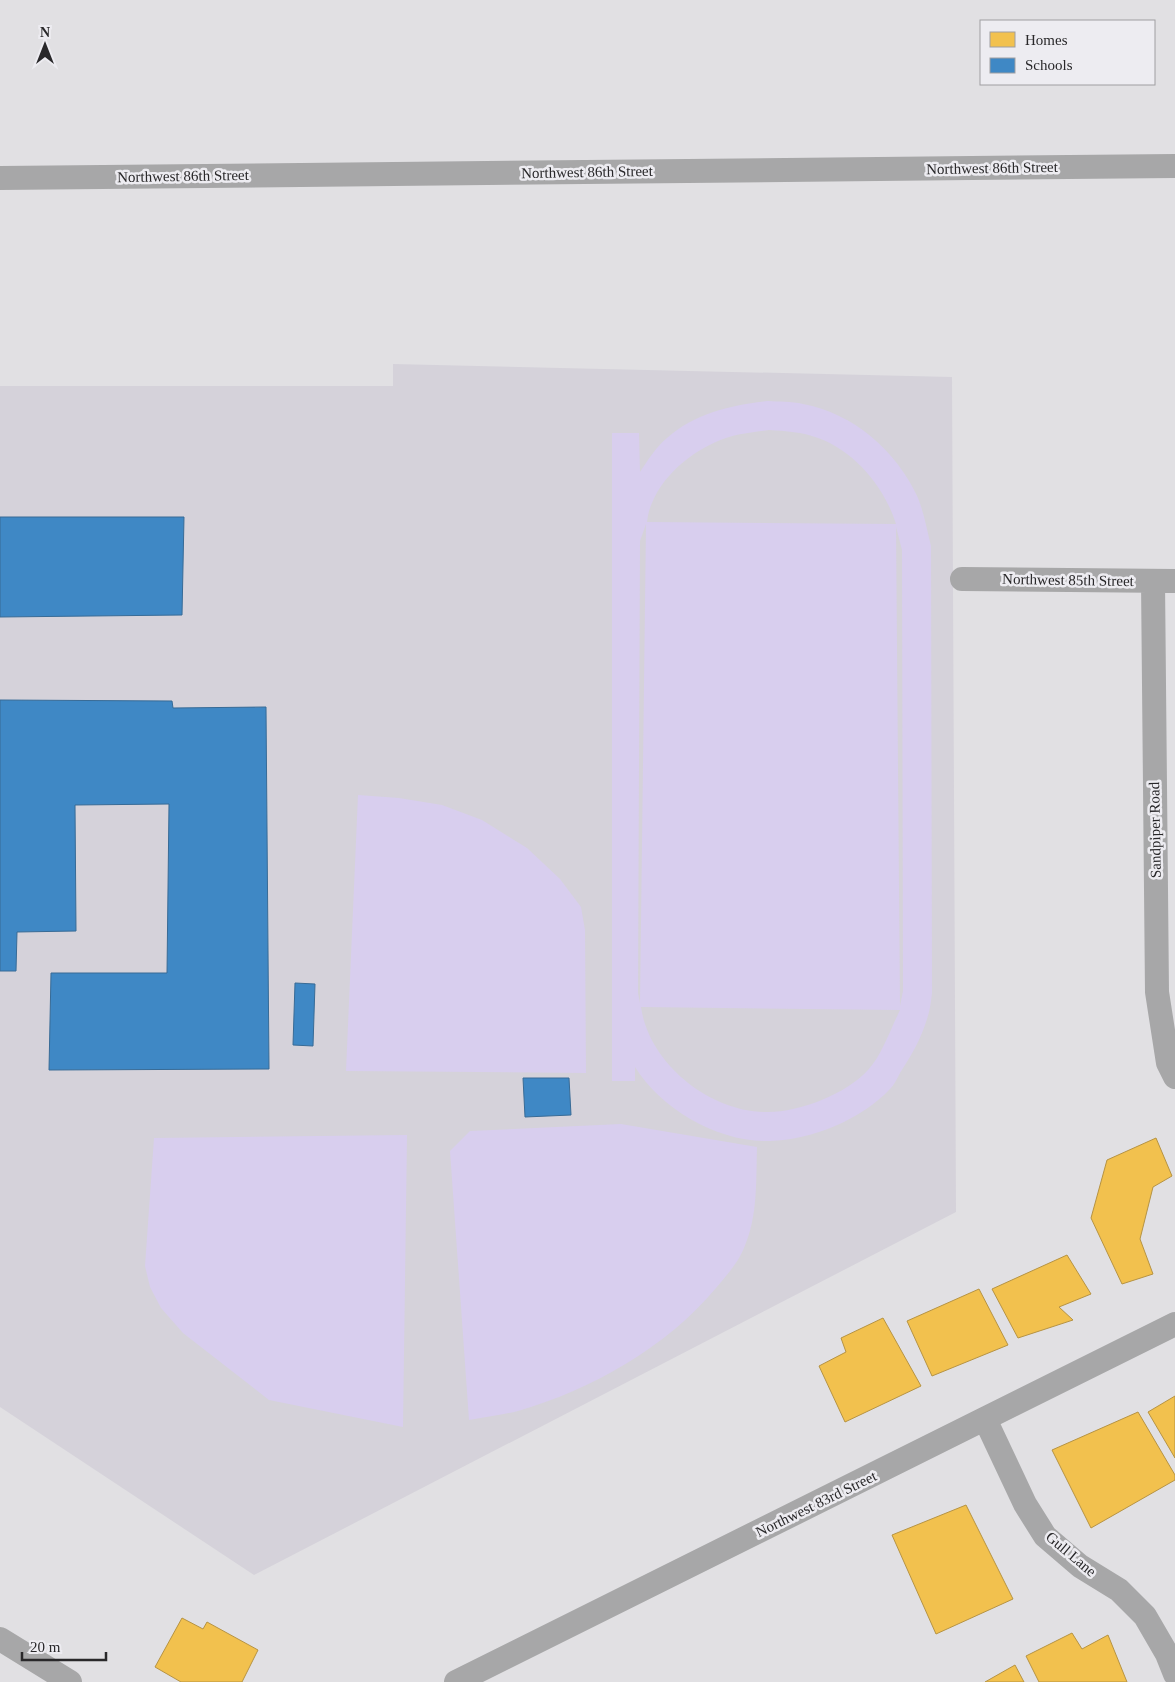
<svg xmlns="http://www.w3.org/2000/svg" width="1175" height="1682" font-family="Georgia,serif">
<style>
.built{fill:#d5d2da}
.green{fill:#d8ceee;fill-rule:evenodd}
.homes{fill:#f2c14e;stroke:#b69343}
.schools{fill:#3f88c5;stroke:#386b96}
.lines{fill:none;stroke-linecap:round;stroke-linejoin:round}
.street{stroke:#a7a7a8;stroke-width:24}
.labels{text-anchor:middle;stroke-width:5;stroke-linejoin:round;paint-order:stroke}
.street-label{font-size:15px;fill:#29282a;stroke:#edecf1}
</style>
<rect width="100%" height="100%" fill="#e1e0e3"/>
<path class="built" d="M393 364 952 377 956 1212 254 1575 0 1407V386H393Z"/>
<path class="green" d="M768 401C779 402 791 401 803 404 853 413 897 451 918 498 924 513 927 530 931 546L932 993C931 1001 930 1011 927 1019 921 1039 911 1056 900 1073 897 1079 894 1085 890 1089 861 1120 811 1140 770 1141 719 1143 661 1109 635 1067V1081H612V433H639L640 472C648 460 656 447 667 438 695 413 732 405 768 401ZM769 430C786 431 802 432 818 438 855 451 885 488 896 524L647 522C648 516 649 509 652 503 664 473 696 448 726 438 740 433 754 432 769 430ZM646 524V525L640 1003 638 993 640 541ZM896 527 902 550 903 991 900 1006ZM641 1007 899 1010H900C891 1028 882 1055 868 1070 846 1094 800 1112 768 1112 711 1113 649 1064 641 1007Z
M358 795 399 798 442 805 482 820 527 848 560 879 581 907 585 930 586 1073 346 1071Z
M621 1124 757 1147C756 1180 758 1217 744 1248 738 1263 726 1276 716 1288 667 1347 591 1390 518 1411 502 1415 485 1417 469 1420L450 1151 470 1131Z
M407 1135 403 1427 269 1400 183 1333 161 1308 150 1287 145 1266 154 1138Z"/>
<path class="homes" d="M1156 1138 1172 1176 1153 1187 1140 1239 1153 1274 1122 1284 1091 1218 1107 1160Z
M1067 1255 1091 1294 1059 1307 1073 1320 1018 1338 992 1289Z
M979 1289 1008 1345 932 1376 907 1321Z
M883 1318 921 1386 845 1422 819 1366 846 1352 841 1338Z
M1175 1396V1458L1148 1412Z
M1138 1412 1175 1475V1480L1091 1528 1052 1450Z
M966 1505 1013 1599 936 1634 892 1535Z
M182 1618 203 1629 207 1622 258 1650 242 1682H181L155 1667Z
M1072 1633 1082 1649 1108 1635 1127 1682H1039L1026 1656Z
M1015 1665 1024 1682H985Z"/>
<path class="schools" d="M0 517H184L182 615 0 617Z
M0 700 172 701 173 708 266 707 269 1069 49 1070 51 973H167L169 804 75 805 76 931 17 932 16 971H0Z
M295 983 315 984 313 1046 293 1045Z
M523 1078H569L571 1115 525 1117Z"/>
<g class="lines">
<path class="street" d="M0 178 1175 166
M962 579 1175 581
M1153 581 1157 992 1168 1063 1175 1077
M985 1419 1025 1504 1045 1536 1080 1566 1119 1590 1145 1616 1167 1654 1175 1674
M0 1639 70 1682
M456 1682 1175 1324"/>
</g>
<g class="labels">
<g class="street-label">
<text transform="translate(992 168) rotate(-1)" y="5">Northwest 86th Street</text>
<text transform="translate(587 172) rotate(-1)" y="5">Northwest 86th Street</text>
<text transform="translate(183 176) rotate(-1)" y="5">Northwest 86th Street</text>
<text transform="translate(1068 580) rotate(1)" y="5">Northwest 85th Street</text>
<text transform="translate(1155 830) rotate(-91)" y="5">Sandpiper Road</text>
<text transform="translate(816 1504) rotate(-26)" y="5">Northwest 83rd Street</text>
<text transform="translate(1071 1554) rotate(40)" y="5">Gull Lane</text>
</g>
</g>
<rect x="980" y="20" width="175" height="65" fill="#edecf1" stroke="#9f9ea1"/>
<rect x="990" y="32" width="25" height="15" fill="#f2c14e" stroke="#9f9ea1"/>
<text x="1025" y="45" font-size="15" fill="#29282a">Homes</text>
<rect x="990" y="58" width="25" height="15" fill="#3f88c5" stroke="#9f9ea1"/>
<text x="1025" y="70" font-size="15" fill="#29282a">Schools</text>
<g transform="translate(45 45)" stroke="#edecf1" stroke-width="4" paint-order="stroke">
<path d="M0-4L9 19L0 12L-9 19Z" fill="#29282a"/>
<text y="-8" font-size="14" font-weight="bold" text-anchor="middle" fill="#29282a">N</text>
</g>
<path d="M22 1652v8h84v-8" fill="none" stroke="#29282a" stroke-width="2.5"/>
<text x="30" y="1652" font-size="15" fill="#29282a" stroke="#edecf1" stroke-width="4" paint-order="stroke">20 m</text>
</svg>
